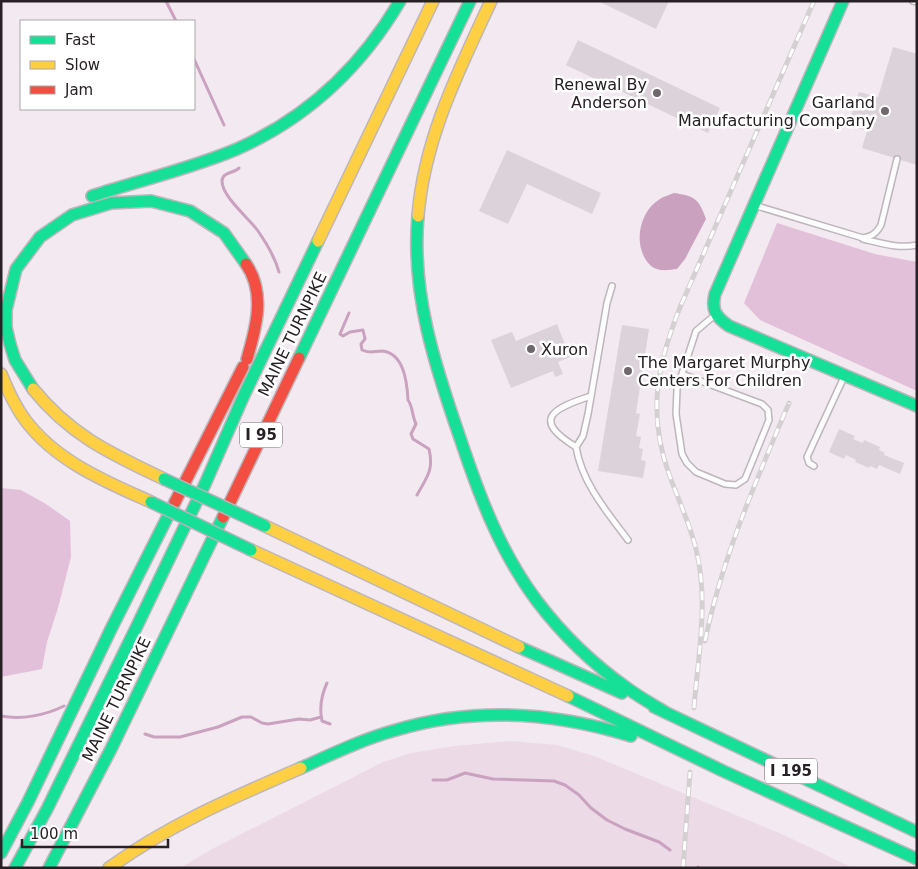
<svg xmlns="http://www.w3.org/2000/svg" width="918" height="869" font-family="'DejaVu Sans',sans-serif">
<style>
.built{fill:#ecdbe7}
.forest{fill:#e3c0d9}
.water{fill:#caa1bf}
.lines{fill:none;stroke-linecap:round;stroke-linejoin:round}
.stream{stroke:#caa1bf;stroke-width:3}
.building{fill:#dbd3d9}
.lane-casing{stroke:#bdb6bb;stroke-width:8}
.fast-casing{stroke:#bdb6bb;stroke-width:14}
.slow-casing{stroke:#bdb6bb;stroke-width:14}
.jam-casing{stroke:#bdb6bb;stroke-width:14}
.lane{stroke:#fdfcfd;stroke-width:5}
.fast{stroke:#16e098;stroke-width:11}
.slow{stroke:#ffcf43;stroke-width:11}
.jam{stroke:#f24e42;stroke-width:11}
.rail-casing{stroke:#d4d0d2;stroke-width:5}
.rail{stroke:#fff;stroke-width:3;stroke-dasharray:9;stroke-linecap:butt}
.fast-bridge-casing{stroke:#bfafbb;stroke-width:14;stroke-linecap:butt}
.fast-bridge{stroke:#16e098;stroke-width:11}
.poi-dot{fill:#6e676c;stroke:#fff;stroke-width:2}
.labels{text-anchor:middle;stroke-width:5;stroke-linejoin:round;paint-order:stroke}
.shield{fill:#fff;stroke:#686466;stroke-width:1}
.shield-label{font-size:15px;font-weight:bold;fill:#272125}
.poi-label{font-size:16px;fill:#272125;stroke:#fff;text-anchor:end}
.street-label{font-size:16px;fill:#272125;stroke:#fff}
</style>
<rect width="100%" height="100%" fill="#f3eaf1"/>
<path class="built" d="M511 741 557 745 594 756 786 836 853 868H180L212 849 383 762 411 753 454 746Z"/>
<path class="forest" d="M777 223 875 254 917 262V391L760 320 744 303Z
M1 488 21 490 46 504 70 521 71 557 58 608 47 642 42 669 1 677Z"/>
<path class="water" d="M674 193C695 196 699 199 706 219L685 259 677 269C669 270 658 272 651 266 632 248 638 212 660 199 664 196 670 195 674 193Z"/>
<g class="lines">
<path class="stream" d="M166 1 176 21
M194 59 224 125
M239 168C235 173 222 172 222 181 222 197 250 219 258 231 267 244 275 257 279 272
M349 313 340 334 343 336 350 332 363 330 365 339 361 344 362 350C370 354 374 351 382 351 404 353 407 382 408 400 413 407 412 416 416 424L411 434 413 439 429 449C434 470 427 477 417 495
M327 683C321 696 319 707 322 721L330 724
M1 716C22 720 46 715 64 706
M145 734 154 737H180L218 727 242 717H251L262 723 268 724 299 719 310 720 321 717
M433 780H447L465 773 493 779 554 781 565 785 579 795 591 808 607 820 625 829 659 842 670 850
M698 867 699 868"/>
</g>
<path class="building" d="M598 1H669L656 29Z
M578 40 720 108 708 133 566 65Z
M893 47 917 54V165L862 148 867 131 848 125 859 92 878 97Z
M507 150 601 193 592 214 527 184 508 224 479 211Z
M557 324 570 357 558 362 563 374 555 377 553 371 511 388 491 340 512 332 516 341Z
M622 325 649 329 636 413 640 414 636 436 641 437 639 448 643 449 641 460 646 461 643 478 598 471Z
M839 429 855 436 853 439 863 443 864 440 880 447 879 450 885 453 884 455 904 463 900 474 879 465 877 469 870 466 869 468 855 462 856 460 846 455 844 459 829 452Z"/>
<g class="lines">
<defs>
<path id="lane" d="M913 1 917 2
M757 206 863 238C872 236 876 234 881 225L897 159
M863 239C881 243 898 249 917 245
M612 286 607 303 588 414 583 436 576 447C582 483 607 512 628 540
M682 374 762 404 768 410 769 420 745 479 736 485 725 484 696 472 687 463 682 454 676 414 677 389 696 331 715 315
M576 447C530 419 554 408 591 396
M814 466 809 463 807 457 844 377"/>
<path id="fast" d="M843 1 715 294C711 310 716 317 729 326L917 406
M92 196C140 180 190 169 237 149 307 118 361 67 400 1
M418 216C411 293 435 366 460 438 479 495 500 552 537 601 562 634 593 664 627 688 639 697 652 704 665 712
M299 358 470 1
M33 389 15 360 10 344 6 327V310L16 269 40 237 72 215 111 203 151 201 190 211 224 233 246 264
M519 647 622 693
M568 696 723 771 917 859
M654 707 917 832
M301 768C332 754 363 739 396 730 475 706 553 712 631 736
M1 853 28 802 111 629 175 502
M15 868 47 809 136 628 205 484 244 395 318 241
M49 868 111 749 223 517"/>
<path id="slow" d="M418 216C424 139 459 70 491 1
M318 241 433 1
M1 374C8 391 15 407 26 421 57 462 107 482 151 502
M33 389C71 436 112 454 164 479
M265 526 519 647
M251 550 568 696
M109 868C168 825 234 797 301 768"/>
<path id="jam" d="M246 264C266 293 256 328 247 359
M175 502 243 367
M223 517 299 358"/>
</defs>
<use href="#lane" class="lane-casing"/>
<use href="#fast" class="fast-casing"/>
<use href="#slow" class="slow-casing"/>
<use href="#jam" class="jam-casing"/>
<use href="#lane" class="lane"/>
<use href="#fast" class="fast"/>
<use href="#slow" class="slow"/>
<use href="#jam" class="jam"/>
<defs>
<path id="rail" d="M705 641C722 558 756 481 789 403
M694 708C698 656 709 601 696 549 690 524 678 499 669 474 647 413 657 364 681 305L814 1
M683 868 690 772"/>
</defs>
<use href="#rail" class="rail-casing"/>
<use href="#rail" class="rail"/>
<defs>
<path id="fast-bridge" d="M164 479 265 526
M151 502 251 550"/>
</defs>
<use href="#fast-bridge" class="fast-bridge-casing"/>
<use href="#fast-bridge" class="fast-bridge"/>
</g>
<g class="poi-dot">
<circle cx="657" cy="93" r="5"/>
<circle cx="885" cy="111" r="5"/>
<circle cx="531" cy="349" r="5"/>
<circle cx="628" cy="371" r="5"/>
</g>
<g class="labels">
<g class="shield">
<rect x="240" y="422.5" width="42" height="25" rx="4"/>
<rect x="765" y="758.5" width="52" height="25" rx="4"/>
</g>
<g class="shield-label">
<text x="261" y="440">I 95</text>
<text x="791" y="776">I 195</text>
</g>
<g class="poi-label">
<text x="647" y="90">Renewal By<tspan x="647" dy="18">Anderson</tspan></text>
<text x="875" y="108">Garland<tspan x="875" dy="18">Manufacturing Company</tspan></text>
<text x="541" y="355" text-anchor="start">Xuron</text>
<text x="638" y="368" text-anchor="start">The Margaret Murphy<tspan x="638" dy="18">Centers For Children</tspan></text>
</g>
<g class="street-label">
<text transform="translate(292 334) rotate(-64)" y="6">MAINE TURNPIKE</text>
<text transform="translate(116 699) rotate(-64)" y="6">MAINE TURNPIKE</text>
</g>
</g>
<rect width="918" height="869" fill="none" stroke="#272125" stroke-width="5"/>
<rect x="20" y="20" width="175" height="90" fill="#ffffff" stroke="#a9a6a8"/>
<rect x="30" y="36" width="25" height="8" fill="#16e098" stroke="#a9a6a8"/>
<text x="65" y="45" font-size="15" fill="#272125">Fast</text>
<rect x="30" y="61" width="25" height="8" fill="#ffcf43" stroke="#a9a6a8"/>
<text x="65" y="70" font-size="15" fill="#272125">Slow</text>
<rect x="30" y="86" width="25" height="8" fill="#f24e42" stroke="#a9a6a8"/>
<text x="65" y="95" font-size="15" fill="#272125">Jam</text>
<path d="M22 839v8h146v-8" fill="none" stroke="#272125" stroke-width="2.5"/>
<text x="30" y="839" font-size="15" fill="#272125" stroke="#ffffff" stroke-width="4" paint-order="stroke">100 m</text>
</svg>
